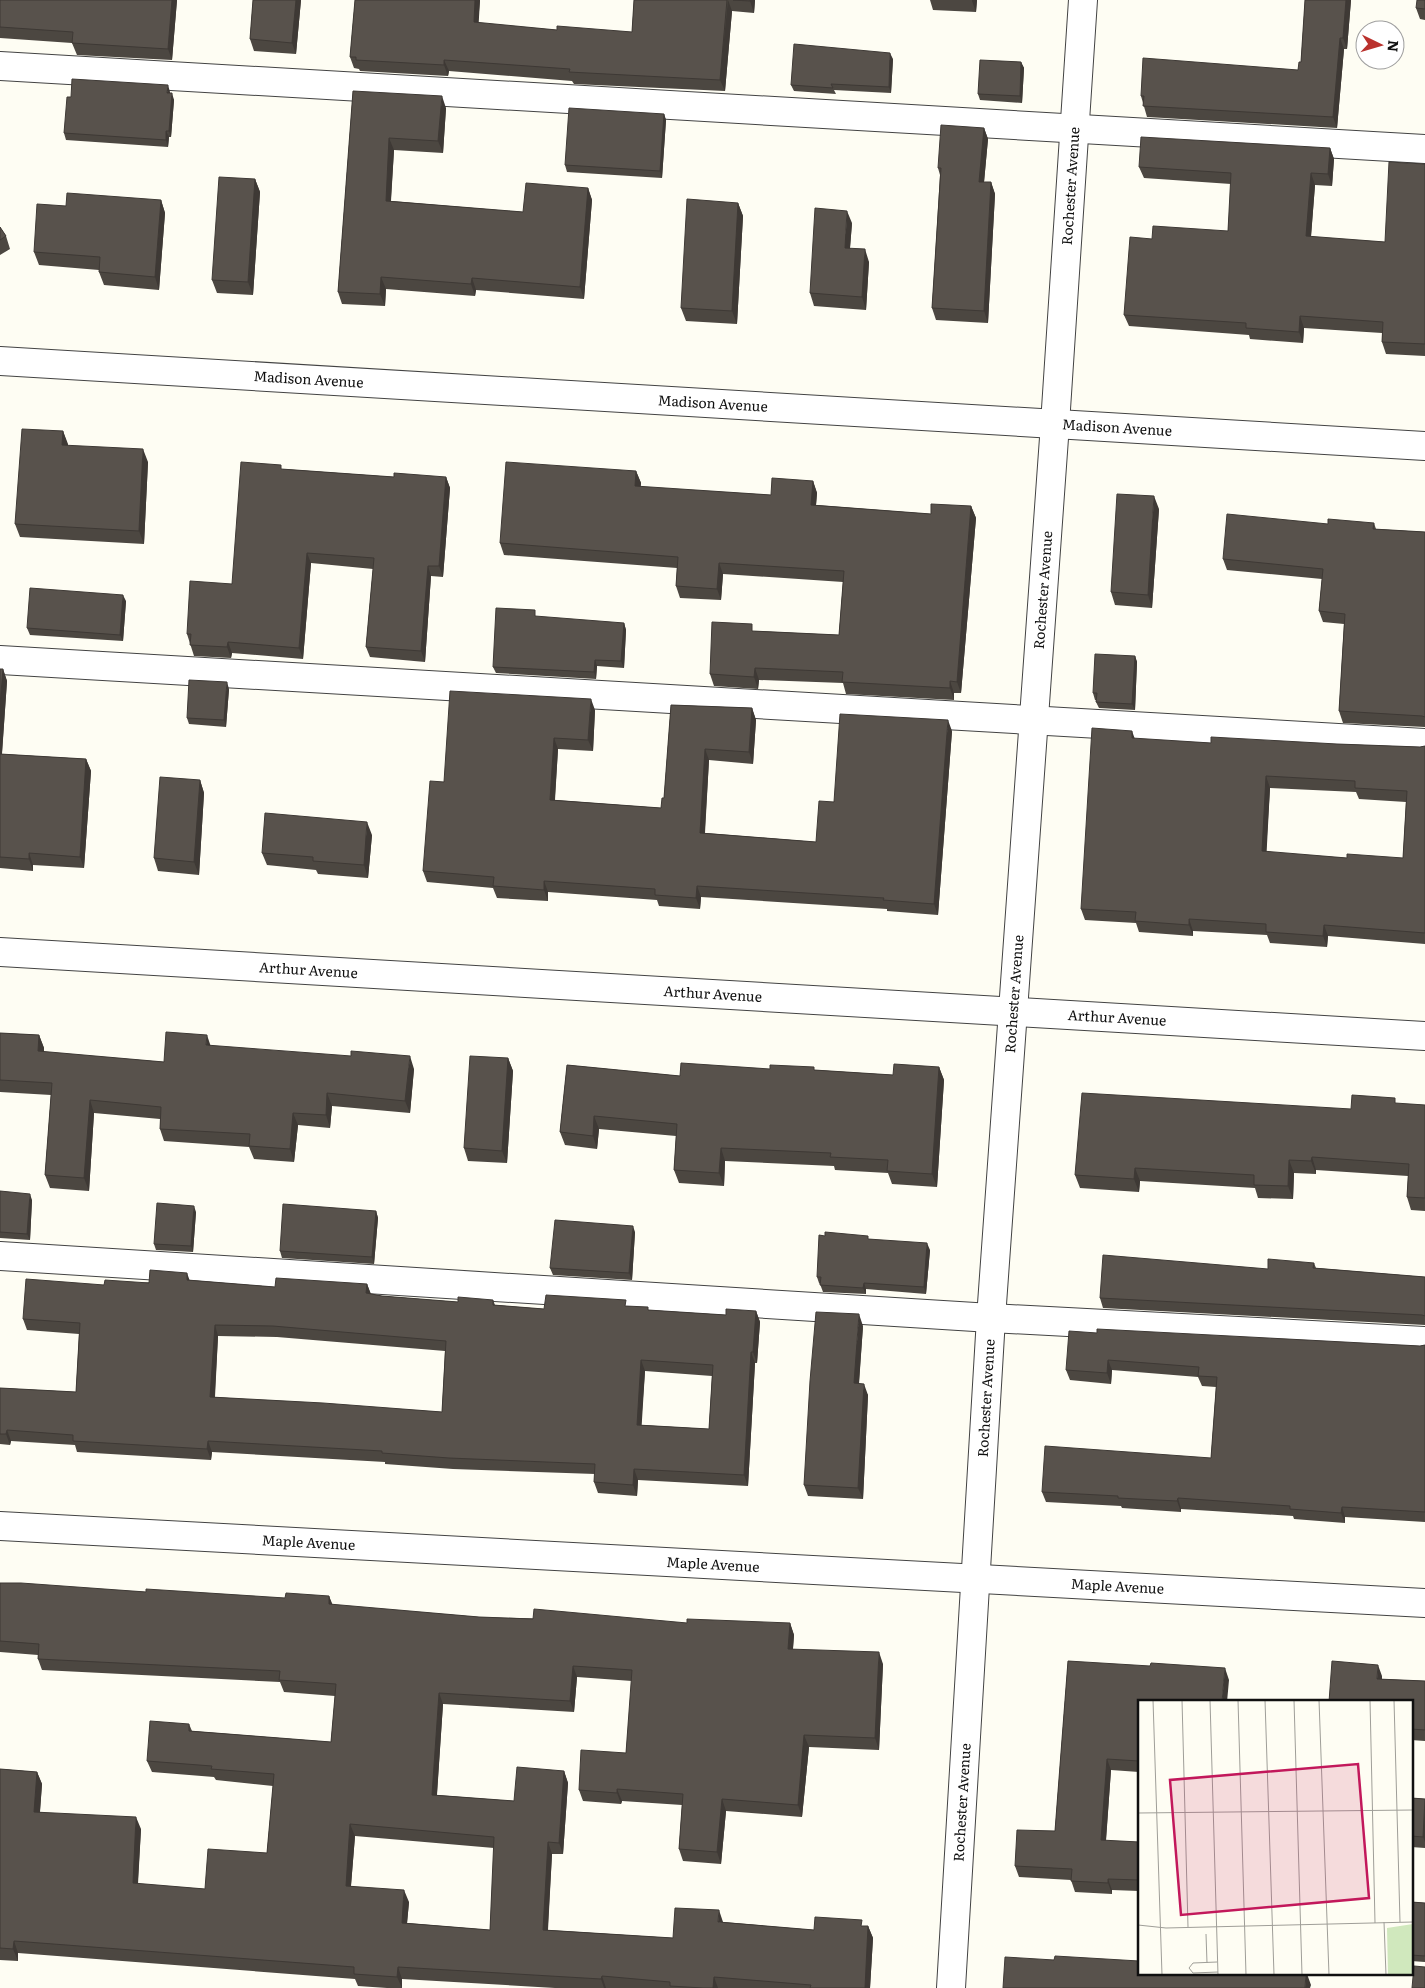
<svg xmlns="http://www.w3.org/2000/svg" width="1425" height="1988" font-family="Literata,serif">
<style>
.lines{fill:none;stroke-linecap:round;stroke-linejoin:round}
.minor-casing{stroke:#434343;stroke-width:30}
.minor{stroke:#fff;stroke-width:28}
.wall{fill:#4c4741;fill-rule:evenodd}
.shaded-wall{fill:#3e3935}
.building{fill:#58524c;stroke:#3e3935;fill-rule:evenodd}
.labels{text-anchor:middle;stroke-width:5;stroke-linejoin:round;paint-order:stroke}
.street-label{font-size:14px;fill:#101010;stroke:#fff}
.inset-road{fill:none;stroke:#9f9e98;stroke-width:1}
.view{fill:#c2185b;fill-opacity:0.15;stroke:#c2185b;stroke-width:2.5}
.inset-edge{fill:none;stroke:#101010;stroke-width:2.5}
</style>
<rect width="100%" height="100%" fill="#fefdf3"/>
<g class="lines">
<defs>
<g id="minor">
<path d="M0 66 1425 149"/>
<path id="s1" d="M0 361 1425 446"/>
<path d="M0 660 1425 743"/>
<path id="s2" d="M0 952 1425 1036"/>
<path d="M0 1256 991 1318 1425 1341"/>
<path id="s3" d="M0 1526 1425 1603"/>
<path id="s4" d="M951 1988 991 1318 1055 424 1083 0"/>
</g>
</defs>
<use href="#minor" class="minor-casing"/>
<use href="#minor" class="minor"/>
</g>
<path class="wall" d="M0 0H177L172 60 77 55 72 43 0 38Z
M253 0H301L296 54 254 51 250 39Z
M355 0H480L478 23 557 30 632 32 634 0H755L754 13 732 11 725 91 574 84 572 81 449 71 448 76 360 71 359 69 354 68 350 57Z
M930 0H977L976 12 933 10Z
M1305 0H1351L1347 49H1344L1337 128 1147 117 1141 96 1298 70 1301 62Z
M1425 0V20L1420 19 1416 8Z
M893 59 891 93 834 90 836 94 794 91 791 85Z
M1021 62 1024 68 1022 103 980 100 978 94Z
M353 91 446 108 443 153 394 150 391 201 523 212 588 188 592 200 584 299 476 290 475 296 386 289 385 306 342 304 338 292Z
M170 92V93L174 100 171 137H169L168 147 66 140 64 133 71 97Z
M664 114 666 120 662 178 567 172 565 165Z
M984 128 988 139 984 182H991L995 194 988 323 936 320 932 308 940 175 938 168Z
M1330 148 1334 159 1332 186 1315 185 1311 237 1385 242 1425 164V356L1386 354 1382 342V333L1304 328 1303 343 1250 339 1249 335 1129 326 1124 315 1152 239 1228 231 1231 184 1144 178 1139 167Z
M255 179 260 192 253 295 217 293 212 280Z
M161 200 165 213 159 290 104 285 99 272V270L39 265 34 252 66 206Z
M738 203 743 216 737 324 686 321 681 308Z
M852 223 850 248 869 262 866 310 814 306 810 293Z
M0 227 6 236 10 249 0 255Z
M63 431 68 446 148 462 144 544 20 537 15 524Z
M283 469 394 477H446L450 488 443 577 431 576 425 662 370 657 366 647 373 569 311 563 303 659 232 653 231 658 194 656 187 634 232 584Z
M636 471 641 483 640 487 771 495 813 481 817 493 816 505 931 514 971 506 976 518 961 693H954V700L846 694 843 683 759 680 758 689 714 686 710 674 755 631 839 635 843 582 723 574 721 600 680 598 676 586 677 568 504 555 500 543Z
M1159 509 1152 608 1115 605 1111 592Z
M1374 523 1376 529 1425 532V727L1343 723 1339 711 1344 624 1323 622 1319 611 1322 579 1227 570 1223 559 1328 524Z
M126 601 123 641 30 635 27 628Z
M624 623 626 630 624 668 597 666 596 679 496 673 493 667Z
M1135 656 1137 662 1135 710 1099 708 1096 702V700H1095L1093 693Z
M0 669H3L7 681 2 754 86 759 91 771 84 868 33 865V871L0 868Z
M229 689 226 727 189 724 187 718Z
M671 705 752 708 756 720 753 764 709 760 705 833 816 842 834 802 952 731 938 915 887 911V909L701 897 700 909 659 906 657 900 548 892V901L497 898 493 888 427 882 423 871 444 782 595 710 593 751 558 749 555 800 661 808 664 798Z
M1135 739 1211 743 1337 744 1420 747 1425 746V944L1328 936 1327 947 1270 943 1267 935 1193 931V936L1139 932 1136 923 1085 920 1081 909ZM1270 788 1356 792 1359 799 1406 802 1403 858H1347L1266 852Z
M200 780 204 793 199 875 158 871 154 858Z
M372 835 368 878 318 874 316 870 267 865 262 853Z
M0 1033 39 1035 44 1048V1052L164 1062 211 1046 414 1069 410 1113 332 1106 330 1128 298 1125 294 1162 254 1159 249 1147 164 1141 160 1129V1119L94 1113 89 1191 50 1188 45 1175 51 1095 0 1092Z
M508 1058 513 1071 507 1163 468 1161 464 1148Z
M567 1065 680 1076 770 1069 816 1070 893 1075 939 1067 944 1080 937 1187 892 1184 888 1173 835 1170 834 1166 725 1161 724 1186 679 1183 674 1170 676 1136 599 1129 597 1149 565 1145 560 1132Z
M1397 1104 1425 1105V1211L1411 1210 1407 1197 1408 1176 1316 1170V1174L1294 1173 1293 1199 1258 1198 1255 1188 1140 1181 1139 1192 1080 1188 1075 1175 1351 1109Z
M0 1191 32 1200 30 1240 0 1238Z
M376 1211 378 1218 374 1264 282 1258 280 1251Z
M196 1212 193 1252 156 1250 154 1244Z
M635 1232 632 1280 553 1275 550 1268Z
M870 1239 930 1250 926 1294 866 1289V1294L823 1292 820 1284 819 1283 817 1277Z
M1314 1263 1316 1268 1425 1277V1325L1103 1308 1100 1298 1268 1269Z
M190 1280 275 1287 367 1284 371 1294 382 1296 458 1302 493 1300 495 1305 544 1309 628 1306 649 1310 726 1315 756 1311 760 1322 757 1363H755L748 1486 638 1480 637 1496 598 1493 594 1482 595 1474 453 1469 385 1464V1462L212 1452 211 1460 77 1452 75 1445 11 1441 10 1445 0 1444V1388L76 1392 79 1334 27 1330 23 1319 104 1285ZM218 1336 277 1337 445 1351 442 1412 215 1397ZM645 1371 712 1376 709 1429 641 1425Z
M863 1326 859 1384 868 1395 863 1499 808 1496 804 1485Z
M1097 1333 1420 1346 1425 1345V1522L1345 1517V1523L1294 1519 1293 1516 1181 1509V1512L1122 1508 1121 1506 1046 1502 1042 1492 1211 1458 1216 1387 1202 1386 1198 1377 1112 1370 1111 1384 1070 1380 1066 1370Z
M0 1583 146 1592 285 1598 329 1596 332 1605 479 1617 687 1623H790L794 1635 793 1649 883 1664 879 1750 809 1747 802 1817 726 1811 721 1864 683 1861 679 1849 682 1805 622 1801 621 1804 583 1801 579 1790 626 1753 632 1681 577 1677 574 1712 443 1704 437 1795 514 1801 564 1771 568 1783 563 1854H552L548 1930 673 1938 723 1922 814 1930 868 1926 873 1938 870 1988H555L402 1979V1988H387L358 1986 355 1979 18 1953V1961L0 1960V1769L37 1772 42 1784 40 1812 141 1829 138 1884 205 1889 267 1853 273 1786 216 1780 214 1777 152 1772 147 1761 189 1724 192 1731 331 1742 335 1696 284 1692 280 1682 42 1670 38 1659V1655L0 1652ZM355 1836 494 1848 490 1930 407 1923 409 1902 351 1886Z
M1068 1661 1229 1680 1139 1702V1772L1111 1770 1106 1841 1139 1842V1891L1112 1890V1894L1075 1892 1071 1880 1019 1877 1015 1866 1055 1831Z
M1382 1676V1679L1425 1681V1741L1411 1740V1702H1329Z
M1411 1798 1425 1799V1848L1411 1847Z
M1411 1902 1425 1903V1962L1411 1961Z"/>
<path class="shaded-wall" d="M172 0H177L172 60 168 49Z
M296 0H301L296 54 292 43Z
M475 0H480L478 34 474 22Z
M728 0 732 11 725 91 720 80Z
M750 0H755L754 13 750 1Z
M972 0H977L976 12 972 1Z
M1346 0H1351L1347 49 1343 38Z
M1340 38 1344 49 1337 128 1333 117Z
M890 53 893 59 891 93 889 87Z
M444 60 449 71 448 76 444 65Z
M1021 62 1024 68 1022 103 1020 96Z
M168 85 170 92V100L167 93Z
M172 93 174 100 171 137 169 131Z
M442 96 446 108 443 153 438 141Z
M664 114 666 120 662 178 660 171Z
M984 128 988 139 983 193 979 182Z
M166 131 169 137 168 147 166 140Z
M389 138 394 150 390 213 386 201Z
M1330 148 1334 159 1332 186 1328 174Z
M1311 173 1315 185 1310 248 1306 236Z
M255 179 260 192 253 295 248 282Z
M991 182 995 194 988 323 984 311Z
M588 188 592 200 584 299 580 287Z
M161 200 165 213 159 290 155 277Z
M738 203 743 216 737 324 732 311Z
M847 211 852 223 849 260 845 248Z
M865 249 869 262 866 310 862 297Z
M381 277 386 289 385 306 380 294Z
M472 278 476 290 475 296 471 284Z
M1300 316 1304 328 1303 343 1299 332Z
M63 431 68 444 67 458 62 445Z
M143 449 148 462 144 544 139 531Z
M636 471 641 483 640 498 635 486Z
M446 477 450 488 443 577 439 566Z
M813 481 817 493 815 517 811 505Z
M1154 496 1159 509 1152 608 1148 595Z
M971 506 976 518 961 693 957 682Z
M307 553 311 563 303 659 299 648Z
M719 563 723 574 721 600 717 589Z
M428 566 431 576 425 662 421 651Z
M123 595 126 601 123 641 120 635Z
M624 623 626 630 624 668 621 661Z
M228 642 232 653 231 658 227 647Z
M1135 656 1137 662 1135 710 1132 704Z
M595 660 597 666 596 679 594 672Z
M755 668 759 680 758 689 754 677Z
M3 669 7 681 1 766 0 763V705Z
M950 681 954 693V700L950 688Z
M227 682 229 689 226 727 224 720Z
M591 699 595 710 593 751 588 740Z
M752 708 756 720 753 764 749 752Z
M948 720 952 731 938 915 934 904Z
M1132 731 1136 742 1132 738Z
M554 738 558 749 554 811 550 800Z
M705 749 709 760 704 844 700 833Z
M86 759 91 771 84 868 80 857Z
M1266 776 1270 788 1266 863 1262 851Z
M200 780 204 793 199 875 194 862Z
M367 822 372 835 368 878 364 865Z
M29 853 33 865V871L29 859Z
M544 881 548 892V901L544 890Z
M697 886 701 897 700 909 696 898Z
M1189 919 1193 931V936L1189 925Z
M1324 925 1328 936 1327 947 1323 936Z
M39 1035 44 1048 43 1064 38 1051Z
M207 1035 211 1047 206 1045Z
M410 1056 414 1069 410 1113 405 1101Z
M508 1058 513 1071 507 1163 502 1151Z
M939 1067 944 1080 937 1187 932 1174Z
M327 1093 332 1106 330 1128 326 1115Z
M90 1100 94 1113 89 1191 84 1178Z
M293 1113 298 1125 294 1162 290 1149Z
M594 1116 599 1129 597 1149 593 1136Z
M721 1148 725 1161 724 1186 719 1173Z
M1312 1157 1316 1170V1174L1311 1161Z
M1289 1160 1294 1173 1293 1199 1288 1186Z
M1135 1168 1140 1181 1139 1192 1134 1179Z
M30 1194 32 1200 30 1240 27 1234Z
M194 1206 196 1212 193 1252 191 1246Z
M376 1211 378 1218 374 1264 372 1257Z
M633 1226 635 1232 632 1280 629 1273Z
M927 1243 930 1250 926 1294 924 1287Z
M187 1273 191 1284 187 1280Z
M864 1283 866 1289V1294L863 1288Z
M367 1284 371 1295 366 1293Z
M756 1311 760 1322 757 1363 753 1352Z
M859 1314 863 1326 858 1395 854 1383Z
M215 1325 218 1336 214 1408 210 1397Z
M751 1352 755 1363 748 1486 744 1475Z
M641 1360 645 1371 641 1436 637 1425Z
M1108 1360 1112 1370 1111 1384 1107 1373Z
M864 1384 868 1395 863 1499 858 1488Z
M7 1430 11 1441 10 1445 6 1434Z
M208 1441 212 1452 211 1460 207 1449Z
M634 1469 638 1480 637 1496 633 1485Z
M1178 1498 1181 1509V1512L1177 1501Z
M1342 1507 1345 1517V1523L1341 1513Z
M329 1596 334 1608 329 1604Z
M790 1623 794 1635 792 1660 788 1649Z
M879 1652 883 1664 879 1750 875 1738Z
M1378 1665 1382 1676 1381 1690 1377 1679Z
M573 1666 577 1677 574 1712 570 1701Z
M1225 1668 1229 1680 1227 1702H1222Z
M439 1693 443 1704 436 1807 432 1795Z
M804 1735 809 1747 802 1817 798 1805Z
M1107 1759 1111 1770 1105 1852 1101 1840Z
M564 1771 568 1783 563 1854 559 1843Z
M37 1772 42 1784 39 1823 34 1812Z
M617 1789 622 1801 621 1804 617 1793Z
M722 1799 726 1811 721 1864 717 1852Z
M1425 1801V1842L1423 1837Z
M136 1817 141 1829 137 1895 133 1883Z
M350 1824 355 1836 350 1897 346 1886Z
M548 1842 552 1854 547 1941 543 1930Z
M1108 1879 1112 1890V1894L1108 1883Z
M404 1890 409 1902 406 1934 402 1923Z
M719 1910 723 1922H718Z
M868 1926 873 1938 870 1988H865Z
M14 1941 18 1953V1961L13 1949Z
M398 1967 402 1979V1988L397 1977Z
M1306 1974H1307L1311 1985 1310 1988H1305Z
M602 1976 606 1988H604L601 1979Z
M714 1977 718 1988H713Z"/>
<path class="building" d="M0 0H172L168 49 72 43 73 32 0 27Z
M253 0H296L292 43 250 39Z
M355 0H475L474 22 557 30V26L632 32 634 0H727L720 80 569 72 570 69 444 60V65L356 60V57H350Z
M733 0H750V1Z
M1305 0H1346L1343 38H1340L1333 117 1143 106 1144 96H1141L1143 58 1298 70 1299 62H1301Z
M1417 0H1425V9L1416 8Z
M794 44 890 53 889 87 831 84 833 88 791 85Z
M980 60 1021 62 1020 96 978 94Z
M72 79 168 85 167 93H172L169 131H166V140L64 133 67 97H71Z
M353 91 442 96 438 141 389 138 386 201 523 212 526 183 588 188 580 287 472 278 471 284 381 277 380 294 338 292Z
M569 108 664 114 660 171 565 165Z
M941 125 984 128 979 182H991L984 311 932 308 941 168H938Z
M1141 137 1330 148 1328 174 1311 173 1306 236 1385 242 1389 162 1425 164V344L1382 342 1383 322 1300 316 1299 332 1246 328V323L1124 315 1130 237 1152 239 1153 226 1228 231 1231 173 1139 167Z
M219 177 255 179 248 282 212 280Z
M67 193 161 200 155 277 99 272 100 257 34 252 37 204 66 206Z
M687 199 738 203 732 311 681 308Z
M815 208 847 211 845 248 865 249 862 297 810 293Z
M0 227 6 236 0 240Z
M22 429 63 431 62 445 143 449 139 531 15 524Z
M241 462 281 465V469L394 477V473L446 477 439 566H428L421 651 366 647 374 558 307 553 299 648 228 642 227 647 190 645 191 634H187L190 581 232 584Z
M506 462 636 471 635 486 771 495 772 478 813 481 811 505 931 514V504L971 506 957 682 950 681V688L842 682 843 672 755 668 754 677 710 674 712 622 752 624V631L839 635 844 571 719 563 717 589 676 586 678 557 500 543Z
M1117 494 1154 496 1148 595 1111 592Z
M1227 514 1328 524V519L1374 523 1373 529 1425 532V717L1422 716 1339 711 1345 614 1319 611 1323 569 1223 559Z
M30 588 123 595 120 635 27 628Z
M496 608 535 610V616L624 623 621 661 595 660 594 672 493 667Z
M1095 654 1135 656 1132 704 1096 702 1097 693H1093Z
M0 669H3L0 705Z
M189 680 227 682 224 720 187 718Z
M450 691 591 699 588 740 554 738 550 800 661 808 662 798H664L671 705 752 708 749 752 705 749 700 833 816 842 819 801 834 802 840 714 948 720 934 904 883 900 884 898 697 886 696 898 655 895V889L544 881V890L493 886 494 877 423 871 430 781 444 782Z
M1092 728 1132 731V738L1211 743V737L1337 744 1420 747 1425 746V933L1324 925 1323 936 1266 932V924L1189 919V925L1135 921 1136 912 1081 909ZM1266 776 1355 781V788L1407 791 1403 858 1347 854V858L1262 851Z
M0 754 86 759 80 857 29 853V859L0 857Z
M160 777 200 780 194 862 154 858Z
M265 813 367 822 364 865 313 861V857L262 853Z
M166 1032 207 1035 206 1045 351 1056V1051L410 1056 405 1101 327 1093 326 1115 293 1113 290 1149 249 1146 250 1134 160 1129 161 1107 90 1100 84 1178 45 1175 52 1083 0 1080V1033L39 1035 38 1051 164 1062Z
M470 1056 508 1058 502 1151 464 1148Z
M681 1063 770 1069V1065L814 1067V1070L893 1075 894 1064 939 1067 932 1174 887 1171 888 1160 830 1157 831 1153 721 1148 719 1173 674 1170 677 1124 594 1116 593 1136 560 1132 567 1065 680 1076Z
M1082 1093 1351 1109 1352 1095 1395 1098V1103L1425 1105V1198L1407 1197 1409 1164 1312 1157 1311 1161 1289 1160 1288 1186 1254 1185V1175L1135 1168 1134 1179 1075 1175Z
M0 1191 30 1194 27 1234 0 1232Z
M157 1203 194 1206 191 1246 154 1244Z
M283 1204 376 1211 372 1257 280 1251Z
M555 1220 633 1226 629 1273 550 1268Z
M825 1232 868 1236V1239L927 1243 924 1287 864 1283 863 1288 820 1285 821 1277H817L819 1235 825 1236Z
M1103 1255 1268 1269V1259L1314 1263 1313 1268 1425 1277V1316L1422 1315 1100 1298Z
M150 1270 187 1273V1280L275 1287 276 1278 367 1284 366 1293 382 1296 458 1302V1297L493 1300V1305L544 1309 546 1295 626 1300 625 1306 648 1307V1310L726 1315V1309L756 1311 753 1352H751L744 1475 634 1469 633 1485 594 1482 595 1464 449 1458 382 1453V1451L208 1441 207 1449 73 1441V1435L7 1430 6 1434H0V1388L76 1392 80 1323 23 1319 26 1279 104 1285 105 1280 149 1283ZM215 1325 273 1326 446 1341 442 1412 323 1403 210 1397ZM641 1360 713 1365 709 1429 637 1425Z
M816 1312 859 1314 854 1383 864 1384 858 1488 804 1485 810 1381Z
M1097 1329 1420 1346 1425 1345V1512L1342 1507 1341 1513 1290 1509V1506L1178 1498 1177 1501 1118 1498V1496L1042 1492 1045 1446 1211 1458 1217 1377 1198 1376 1199 1367 1108 1360 1107 1373 1066 1370 1069 1331 1097 1333Z
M0 1583H21L146 1592V1589L285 1598 286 1593 329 1596V1604L479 1617 533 1619 534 1609 687 1623V1619L790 1623 788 1649 879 1652 875 1738 804 1735 798 1805 722 1799 717 1852 679 1849 683 1794 617 1789V1793L579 1790 581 1750 626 1753 632 1670 573 1666 570 1701 439 1693 432 1795 514 1801 517 1767 564 1771 559 1843 548 1842 543 1930 673 1938 675 1908 719 1910 718 1922 814 1930 815 1917 862 1920 861 1926H868L865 1988H810L811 1985 714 1977 713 1988H703L670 1986V1982L602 1976 601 1979 398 1967 397 1977 354 1974V1967L14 1941 13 1949 0 1948V1769L37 1772 34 1812 136 1817 133 1883 205 1889 208 1849 267 1853 274 1774 211 1769 212 1766 147 1761 150 1721 189 1724V1731L331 1742 336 1684 279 1680 280 1671 38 1659 39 1644 0 1641ZM350 1824 494 1837 490 1930 402 1923 404 1890 346 1886Z
M1068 1661 1150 1666 1151 1663 1225 1668 1222 1702H1139V1761L1107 1759 1101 1840 1139 1842V1880L1108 1879V1883L1071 1881 1072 1869 1015 1866 1017 1830 1055 1831Z
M1332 1661 1378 1665 1377 1679 1425 1681V1730L1411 1729V1702H1329Z
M1411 1798 1425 1799 1423 1837 1411 1836Z
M1411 1902 1425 1903V1956L1411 1955Z
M1055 1956 1139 1961V1974H1306L1305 1988H1003L1005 1957 1054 1960Z
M1414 1966 1425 1967V1988H1412Z"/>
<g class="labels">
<g class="street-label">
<text dy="5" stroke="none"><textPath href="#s4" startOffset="1806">Rochester Avenue</textPath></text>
<text dy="5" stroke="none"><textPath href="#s1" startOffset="309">Madison Avenue</textPath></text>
<text dy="5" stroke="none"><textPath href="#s1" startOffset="714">Madison Avenue</textPath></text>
<text dy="5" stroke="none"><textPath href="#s1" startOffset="1119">Madison Avenue</textPath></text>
<text dy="5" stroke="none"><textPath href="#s4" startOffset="1401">Rochester Avenue</textPath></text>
<text dy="5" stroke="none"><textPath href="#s2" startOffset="309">Arthur Avenue</textPath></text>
<text dy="5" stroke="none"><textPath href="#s4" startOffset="996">Rochester Avenue</textPath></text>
<text dy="5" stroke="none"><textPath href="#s2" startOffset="714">Arthur Avenue</textPath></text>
<text dy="5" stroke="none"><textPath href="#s2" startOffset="1119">Arthur Avenue</textPath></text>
<text dy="5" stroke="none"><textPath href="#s4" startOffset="591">Rochester Avenue</textPath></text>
<text dy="5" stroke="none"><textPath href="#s3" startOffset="309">Maple Avenue</textPath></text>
<text dy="5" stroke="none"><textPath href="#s3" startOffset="714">Maple Avenue</textPath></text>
<text dy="5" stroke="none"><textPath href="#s3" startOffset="1119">Maple Avenue</textPath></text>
<text dy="5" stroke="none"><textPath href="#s4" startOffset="186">Rochester Avenue</textPath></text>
</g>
</g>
<g transform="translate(1138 1700)">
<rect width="275" height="275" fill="#fefdf3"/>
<path d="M275 224V275H250L249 228Z" fill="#d0e8bd"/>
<path class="inset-road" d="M15 0 24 275M44 0 50 227M72 0 80 275M100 0 108 275M127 0 136 275M156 0 164 275M181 0 191 275M232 0 237 223M256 0 262 222M0 113 275 110M246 222 248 275M0 225 28 228 275 222M68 234 69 263M79 262 55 263 51 268 55 273 80 272"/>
<path class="view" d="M220 64 231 198 43 215 32 80Z"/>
<rect width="275" height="275" class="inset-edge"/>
</g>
<g transform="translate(1380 45) rotate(95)"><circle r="24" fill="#ffffff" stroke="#9f9f9f"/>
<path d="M0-4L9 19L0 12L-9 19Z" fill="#ba312d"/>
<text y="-8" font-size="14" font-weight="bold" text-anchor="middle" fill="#101010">N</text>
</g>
</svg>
